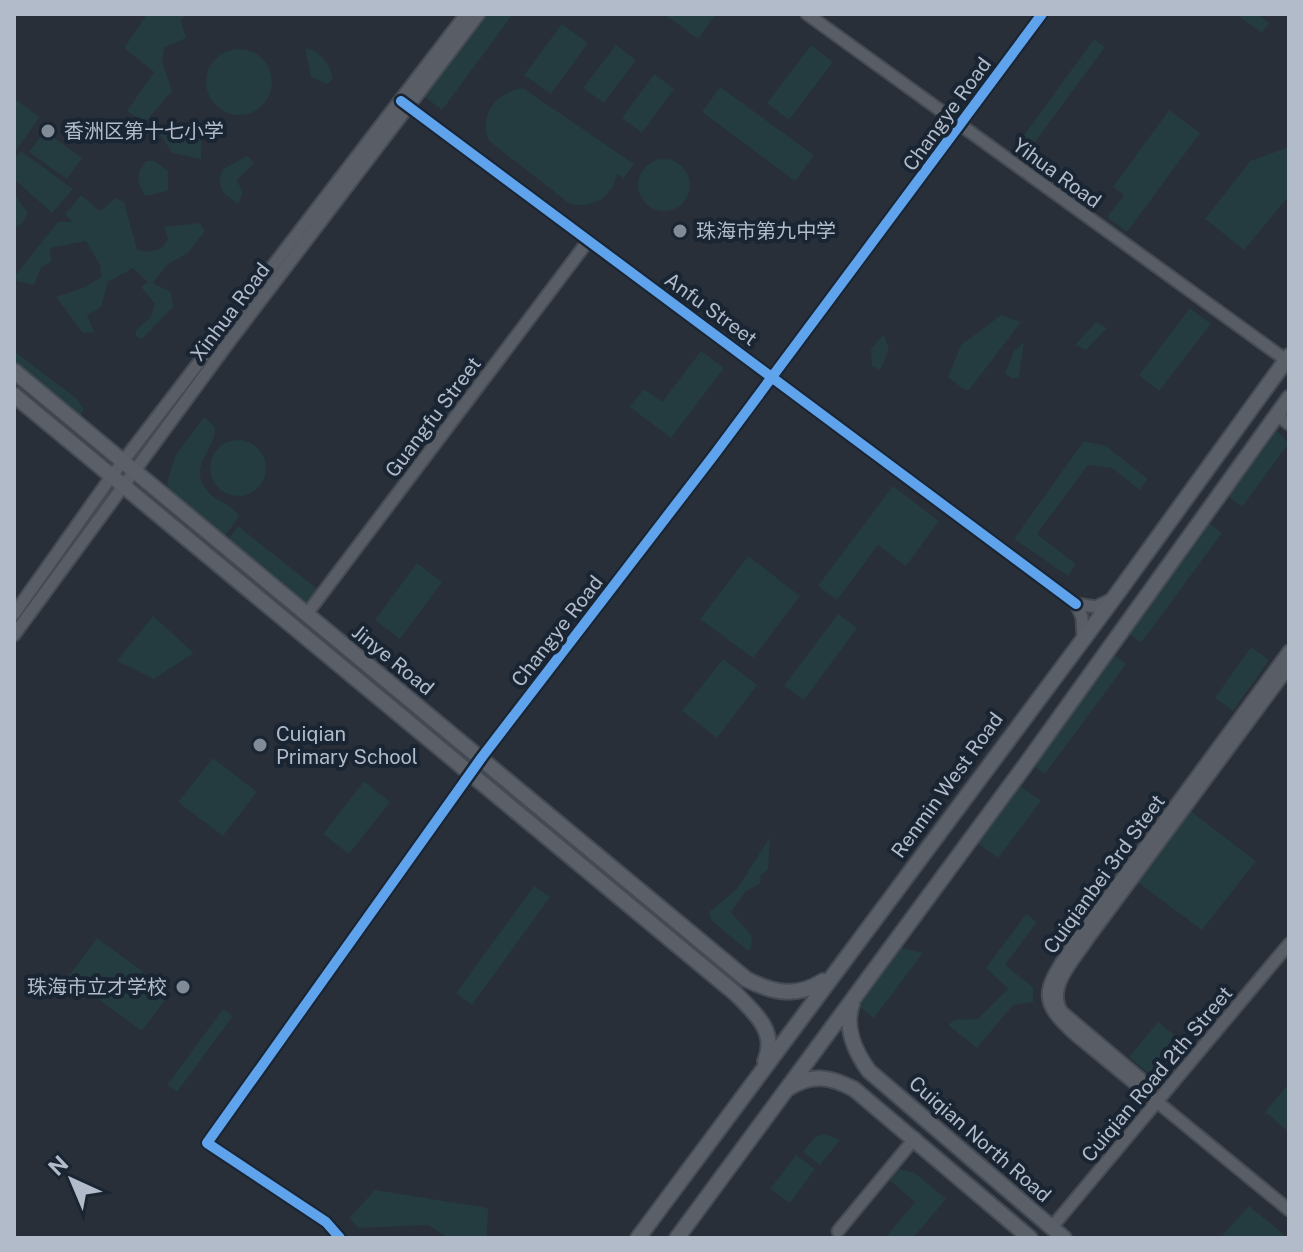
<svg xmlns="http://www.w3.org/2000/svg" width="1303" height="1252" font-family="'Public Sans','Noto Sans SC',sans-serif">
<style>
.green{fill:#243b3f}
.lines{fill:none;stroke-linecap:round;stroke-linejoin:round}
.minor-casing{stroke:#464b53;stroke-width:15}
.major-casing{stroke:#454b55;stroke-width:18}
.minor{stroke:#585d66;stroke-width:11}
.major{stroke:#5b6068;stroke-width:14}
.cycleway-casing{stroke:#1a2534;stroke-width:15}
.cycleway{stroke:#60a3ed;stroke-width:10}
.poi-dot{fill:#818a97;stroke:#1a2534;stroke-width:3}
.labels{text-anchor:middle;stroke-width:8;stroke-linejoin:round;paint-order:stroke}
.street-label{font-size:20px;fill:#b1bbca;stroke:#1a2534}
.poi-label{font-size:20px;fill:#b1bbca;stroke:#1a2534;text-anchor:start}
</style>
<rect width="100%" height="100%" fill="#282f38"/>
<path class="green" d="M147 14H186L181 21 186 38 164 48 162 61 172 91 145 123 127 111 154 72 124 48Z
M485 14H513L442 110 424 96Z
M664 14H716L698 39Z
M1236 14H1257L1269 23 1262 33Z
M562 24 588 43 551 94 524 75Z
M1094 39 1105 47 1019 164 1009 156Z
M616 45 636 60 604 103 583 88Z
M811 45 833 62 789 120 767 103Z
M305 48C320 50 331 65 333 79L327 84 311 77Z
M206 82a33 33 0 1 1 66 0a33 33 0 1 1-66 0Z
M654 74 674 89 642 133 622 118Z
M720 87 814 155 795 181 702 112Z
M523 88 634 164 624 178 617 174C613 197 593 209 570 204L489 141C478 115 496 92 523 88Z
M16 100 40 117 14 153V103Z
M1169 110 1200 133 1127 232 1107 217 1124 195 1113 187Z
M171 124 202 135 201 159 172 153 159 133Z
M45 131 82 158 67 179 29 152Z
M1289 147V196L1244 250 1205 219 1250 161Z
M21 151 73 189 52 213 14 179V160Z
M247 156 254 163 237 180 243 193 238 204 223 193 219 179 223 169Z
M638 185a26 26 0 1 1 52 0a26 26 0 1 1-52 0Z
M146 161H154L168 171V191L145 196C137 181 135 175 146 161Z
M14 194 28 213 23 223 14 228Z
M81 195 100 211 116 198 124 202 137 249 146 252 161 249 168 239 164 227 200 223 205 231 188 253 167 265 153 283 171 292 173 307 142 339 136 336V330L150 318 155 304 141 287 148 282 133 268 108 282 101 307 87 315 94 332 83 333 56 297 83 288 101 277 100 265 86 241 50 248 51 262 41 267 34 285 19 282 14 277 58 222H72L65 214Z
M1190 308 1211 324 1159 391 1139 375Z
M1001 315 1021 322 969 390H965L948 377 961 345Z
M1096 322 1107 328 1086 350 1075 345Z
M884 334 889 350 880 370 872 366 871 349Z
M1024 342 1019 377 1012 379 1005 373 1014 351Z
M14 351 76 398 84 409 78 420 14 364Z
M701 351 724 368 671 438 630 407 644 389 662 402Z
M204 417 215 427C217 449 189 463 205 488 214 502 232 502 239 517L223 538 171 494 167 483 175 456Z
M1277 431 1289 443 1242 507 1228 496Z
M210 468a28 28 0 1 1 56 0a28 28 0 1 1-56 0Z
M1084 441 1106 446 1148 479 1140 490 1112 468 1088 465 1037 534 1076 564 1068 576 1014 539Z
M893 486 939 521 906 566 878 545 837 600 818 586Z
M1208 522 1222 533 1141 643 1127 632Z
M238 526 320 591 305 609 225 544Z
M748 556 800 596 753 658 700 619Z
M417 563 442 582 400 639 375 620Z
M838 614 857 628 804 700 784 686Z
M153 616 194 653 154 679 117 661Z
M1251 647 1269 660 1233 711 1215 698Z
M1112 653 1126 664 1045 774 1031 764Z
M723 659 757 685 717 738 682 711Z
M213 758 257 792 223 836 178 802Z
M364 781 390 802 349 854 323 834Z
M1018 784 1041 801 998 858 976 842Z
M1189 810 1256 861 1202 930 1136 881Z
M770 837 768 870 761 875 760 884 746 891 731 912 752 936 751 949 747 950 711 920 709 912 737 889Z
M534 886 550 897 472 1005 456 993Z
M1026 914 1037 922 1005 965 1033 987V1002L1013 1005 977 1048 948 1025 954 1020 978 1019 1008 989 986 968Z
M97 938 171 992 142 1031 68 977Z
M901 948 923 953 874 1018 857 1005Z
M223 1009 233 1016 177 1092 167 1085Z
M1158 1022 1186 1044 1156 1080 1129 1057Z
M1289 1083V1132L1265 1112Z
M824 1134 840 1140 820 1165 803 1152 815 1137Z
M796 1155 815 1169 790 1203 770 1189Z
M896 1168 915 1173 946 1199 913 1238H885L915 1202 887 1178Z
M375 1190 488 1208 487 1238H448L428 1225 359 1228 349 1218Z
M1249 1206 1288 1238H1220Z"/>
<g class="lines">
<defs>
<path id="minor" d="M807 14 1286 360
M401 101 1076 604
M1277 415 1289 424
M14 614 111 477 466 14
M306 615 588 241
M14 635 229 342 479 14
M1083 638 1082 617 1076 604 1096 607 1110 600
M1289 651 1070 949C1042 992 1037 1001 1078 1037L1289 1210
M1140 1078 1062 1012C1046 987 1074 961 1087 940L1289 667
M1052 1227 1289 944
M838 1231 915 1138
M340 1238 326 1222 207 1143 482 757 714 455 1042 14"/>
<path id="major" d="M14 371 746 979C773 993 796 998 823 981
M14 395 735 993C754 1012 778 1032 765 1061
M852 1004C844 1027 855 1052 869 1071L1064 1238
M789 1088C812 1073 831 1077 854 1089L1030 1238
M638 1238 1114 598 1289 356
M677 1238 1024 767 1289 398"/>
</defs>
<use href="#minor" class="minor-casing"/>
<use href="#major" class="major-casing"/>
<use href="#minor" class="minor"/>
<use href="#major" class="major"/>
<defs>
<path id="cycleway" d="M401 101 1076 604
M340 1238 326 1222 207 1143 482 757 714 455 1042 14"/>
</defs>
<use href="#cycleway" class="cycleway-casing"/>
<use href="#cycleway" class="cycleway"/>
</g>
<g class="poi-dot">
<circle cx="48" cy="131" r="8"/>
<circle cx="680" cy="231" r="8"/>
<circle cx="260" cy="745" r="8"/>
<circle cx="183" cy="987" r="8"/>
</g>
<g class="labels">
<g class="street-label">
<text transform="translate(947 114) rotate(-54)" y="7">Changye Road</text>
<text transform="translate(1057 173) rotate(36)" y="7">Yihua Road</text>
<text transform="translate(711 309) rotate(36)" y="7">Anfu Street</text>
<text transform="translate(230 312) rotate(-53)" y="7">Xinhua Road</text>
<text transform="translate(433 417) rotate(-53)" y="7">Guangfu Street</text>
<text transform="translate(557 631) rotate(-52)" y="7">Changye Road</text>
<text transform="translate(393 660) rotate(39)" y="7">Jinye Road</text>
<text transform="translate(947 785) rotate(-54)" y="7">Renmin West Road</text>
<text transform="translate(1104 874) rotate(-54)" y="7">Cuiqianbei 3rd Steet</text>
<text transform="translate(1157 1074) rotate(-50)" y="7">Cuiqian Road 2th Street</text>
<text transform="translate(980 1139) rotate(41)" y="7">Cuiqian North Road</text>
</g>
<g class="poi-label">
<text x="64" y="138">香洲区第十七小学</text>
<text x="696" y="238">珠海市第九中学</text>
<text x="276" y="741">Cuiqian<tspan x="276" dy="23">Primary School</tspan></text>
<text x="167" y="994" text-anchor="end">珠海市立才学校</text>
</g>
</g>
<rect width="1303" height="1252" fill="none" stroke="#b1bbca" stroke-width="32"/>
<g transform="translate(72 1180) rotate(316)" stroke="#1a2534" stroke-width="6" paint-order="stroke">
<path d="M0-6L14 30L0 20L-14 30Z" fill="#b1bbca"/>
<text y="-12" font-size="22" font-weight="bold" text-anchor="middle" fill="#b1bbca">N</text>
</g>
</svg>
